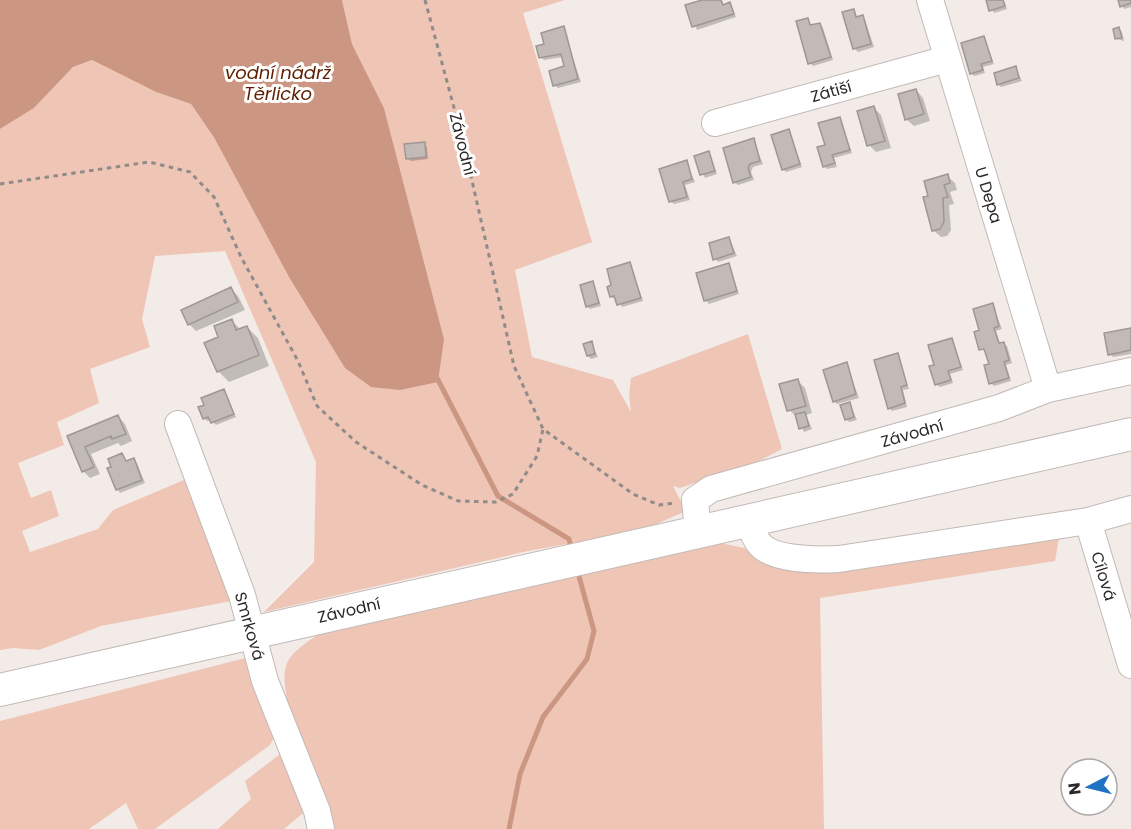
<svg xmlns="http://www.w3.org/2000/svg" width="1131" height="829" font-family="Poppins,sans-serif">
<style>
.green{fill:#efc5b5}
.water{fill:#cb9783}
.shadow{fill:#0003}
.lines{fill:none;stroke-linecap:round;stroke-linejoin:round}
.stream{stroke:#cb9783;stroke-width:5}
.building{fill:#c2bab7;stroke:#9e9794;stroke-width:1.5}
.minor-casing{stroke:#c2bab7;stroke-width:28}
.major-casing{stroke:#c2bab7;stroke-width:34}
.path{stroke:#908b89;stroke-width:3;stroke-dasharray:4.5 4.5;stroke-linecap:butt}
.minor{stroke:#fff;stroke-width:26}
.major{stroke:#fff;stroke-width:32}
.labels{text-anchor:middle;stroke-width:6;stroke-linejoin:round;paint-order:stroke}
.street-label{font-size:16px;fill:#2b2827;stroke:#fff}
.water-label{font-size:18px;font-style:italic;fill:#5e1e01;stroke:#fff}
</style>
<rect width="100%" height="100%" fill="#f3ebe8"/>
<path class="green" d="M342 0H565L523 13 592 242 515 270 532 357 613 380 631 412 629 395 631 378 748 334 782 449 759 461 680 488 673 486 686 511 643 530 528 551 264 612 314 562 316 462 225 251 155 256 142 319 150 347 90 369 99 403 57 422 64 445 18 463 31 498 51 490 59 516 22 531 30 552 98 529 113 510 191 477 237 600 101 626 39 650 13 648 0 650V129L34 108 73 67 92 60 156 92 191 104 215 139 444 339 384 108 352 44Z
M1059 538 1055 561 820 598 824 829H335C322 793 273 696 287 663 293 649 317 636 329 627L710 541 744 548 783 567 860 569Z
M253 656 277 731 270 745 155 829H138L126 803 89 829H0V721Z
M284 751 309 808 284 829H218L251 799 245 781Z"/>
<path class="water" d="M0 0H342L352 44 384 108 444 339 438 382 400 390 371 387 345 368 289 277 215 139 191 104 156 92 92 60 73 67 34 108 0 129Z"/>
<path class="shadow" d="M706 0H722L724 6 730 4 736 17 697 30 687 6Z
M987 0H1004L1007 9 994 13Z
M1119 0H1131V7L1124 9Z
M853 10 858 18 862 17 865 20 874 47 858 52 855 49 844 13Z
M808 19 812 27 820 24 823 28 833 60 813 66 810 63Z
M563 28 581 82 558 88 554 85 566 67 563 57 544 60 540 57 546 45Z
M1119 29 1122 32 1124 41 1117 39Z
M984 38 994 64 983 67 985 73 974 76 971 73Z
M1016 68 1022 81 1001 87 998 84Z
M916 90 923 98 930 121 914 126 906 119Z
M874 108 881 115 891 148 876 152 869 145Z
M839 118 852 153 834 158 837 167 827 169 824 166 827 146Z
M789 131 802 167 786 172 783 169Z
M753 140 763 164 753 167 751 172 754 180 738 185 734 182Z
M424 144 427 147 428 159 411 161 407 158Z
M708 153 717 174 705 178 696 157Z
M686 162 695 182 685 185 690 200 674 204 670 201Z
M947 176 955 183 957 190 950 192 954 204 949 205 951 230 947 236 941 237 933 230 930 197Z
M729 239 737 256 718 262 715 259Z
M630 264 643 301 622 307 617 299 611 297Z
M728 265 739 294 709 304 705 300Z
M593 283 601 306 590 309 587 306Z
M231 289 238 296 245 310 196 331 189 324Z
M992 304 1002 329 996 331 1000 344 1007 346 1012 363 1006 365 1011 381 994 386 991 383V365L987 352 981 349V331Z
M232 321 241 330 247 327 258 338 269 366 229 382 218 371 220 338Z
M1131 329V354L1113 357 1110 354Z
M952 339 963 370 950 374 953 383 940 387 936 384V366Z
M591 343 598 357 591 359 588 356Z
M897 355 909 389 903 390 907 407 892 411 889 408Z
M846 364 859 398 837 404 834 401Z
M797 380 805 388 812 413 806 415 812 429 804 432 797 417 789 410Z
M223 390 236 417 216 425 211 420 207 421 204 418 205 406Z
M850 404 857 420 849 422 846 419Z
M118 416 125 424 132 441 121 446 118 443 91 454 100 474 90 478 83 471 69 437Z
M122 454 127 462 133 459 137 463 145 483 120 493 117 489Z"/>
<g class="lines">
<path class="stream" d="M436 376 498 496 569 539 572 551
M509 829 520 774 543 717 587 659 594 631 577 569"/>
</g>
<path class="building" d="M702 0H721L723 5 730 2 734 14 692 27 685 5Z
M986 0H1003L1005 6 989 11Z
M1118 0H1131V3L1120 7Z
M854 9 856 17 863 15 871 44 853 49 842 12Z
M808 18 810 25 820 23 831 57 808 64 796 21Z
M564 26 578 79 553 86 549 71 564 66 561 54 539 58 536 46 544 44 541 33Z
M1119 27 1122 38 1115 39 1113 29Z
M984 36 992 61 981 64 983 70 970 74 961 43Z
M1016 66 1019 78 997 85 994 73Z
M916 89 924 114 905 120 898 94Z
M874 106 885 141 867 146 857 111Z
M840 117 850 150 832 155 835 163 823 167 817 147 825 145 818 123Z
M789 129 800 164 782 170 771 135Z
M754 138 760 161 750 164 748 168 751 177 733 183 723 148Z
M425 142 426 157 406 159 404 144Z
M709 151 715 171 700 175 694 156Z
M687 160 692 179 683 182 687 197 669 202 659 169Z
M948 174 950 183 944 185 948 197 943 198 944 222 940 229 932 231 923 197 928 196 924 181Z
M729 237 734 253 713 260 709 243Z
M630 262 641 298 617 305 614 296 610 297 607 287 611 285 607 269Z
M729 263 737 291 704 301 696 273Z
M593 281 599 303 586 307 580 285Z
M231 287 238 302 188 325 181 310Z
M993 303 999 326 994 328 999 343 1004 342 1009 360 1004 362 1009 378 989 384 984 365 989 364 984 349 979 350 974 332 979 330 973 309Z
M232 319 236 330 247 326 259 355 217 372 204 343 218 337 214 326Z
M1131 328V350L1108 355 1104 333Z
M952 338 961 367 948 371 951 380 935 385 929 366 934 365 928 345Z
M592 341 595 354 587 356 583 344Z
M898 353 907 385 901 387 905 403 888 409 874 360Z
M847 362 856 394 833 402 823 370Z
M798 379 806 406 787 411 779 384Z
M224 389 234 414 211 423 208 417 203 419 198 407 204 405 201 398Z
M850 402 854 417 845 420 840 405Z
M805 412 809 426 799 429 795 414Z
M118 415 126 434 112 439 111 436 85 447 94 467 82 472 67 436Z
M122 453 126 461 134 458 142 480 116 490 107 468 111 467 108 459Z"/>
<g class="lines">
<defs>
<path id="minor" d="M930 0 1048 389
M715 123 947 59
M178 424 242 595 265 681 317 811 321 829
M748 521C751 528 754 536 758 542 770 561 820 560 839 559L1088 521 1131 509
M1088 521 1131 665
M698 532 695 500 711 489 999 408 1048 389 1131 371"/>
<path id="major" d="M0 690 1131 434"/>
</defs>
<use href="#minor" class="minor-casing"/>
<use href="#major" class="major-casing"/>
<path class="path" d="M425 0 463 141 514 366 543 429 633 494 659 505 675 503
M0 184 149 162 190 172 214 197 241 257 298 361 317 406 356 442 422 485 458 501 496 502 513 494 537 456 543 429"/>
<use href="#minor" class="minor"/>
<use href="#major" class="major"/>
</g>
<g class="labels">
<g class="street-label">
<text transform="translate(831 91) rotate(-16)" y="6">Zátiší</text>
<text transform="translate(463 144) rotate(76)" y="6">Závodní</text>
<text transform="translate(989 195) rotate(73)" y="6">U Depa</text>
<text transform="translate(912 433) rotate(-16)" y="6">Závodní</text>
<text transform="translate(1104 576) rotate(73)" y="6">Cílová</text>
<text transform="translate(349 610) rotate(-13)" y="6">Závodní</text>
<text transform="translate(250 626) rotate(74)" y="6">Smrková</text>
</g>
<g class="water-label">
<text x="278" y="79">vodní nádrž<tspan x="278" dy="21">Těrlicko</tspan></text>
</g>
</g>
<g transform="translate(1089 787) rotate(263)"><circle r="28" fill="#ffffff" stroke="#aaa9a9" stroke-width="1.5"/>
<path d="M0-4.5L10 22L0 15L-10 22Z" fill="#2073c2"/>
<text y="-9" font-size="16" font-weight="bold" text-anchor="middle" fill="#2b2827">N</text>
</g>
</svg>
